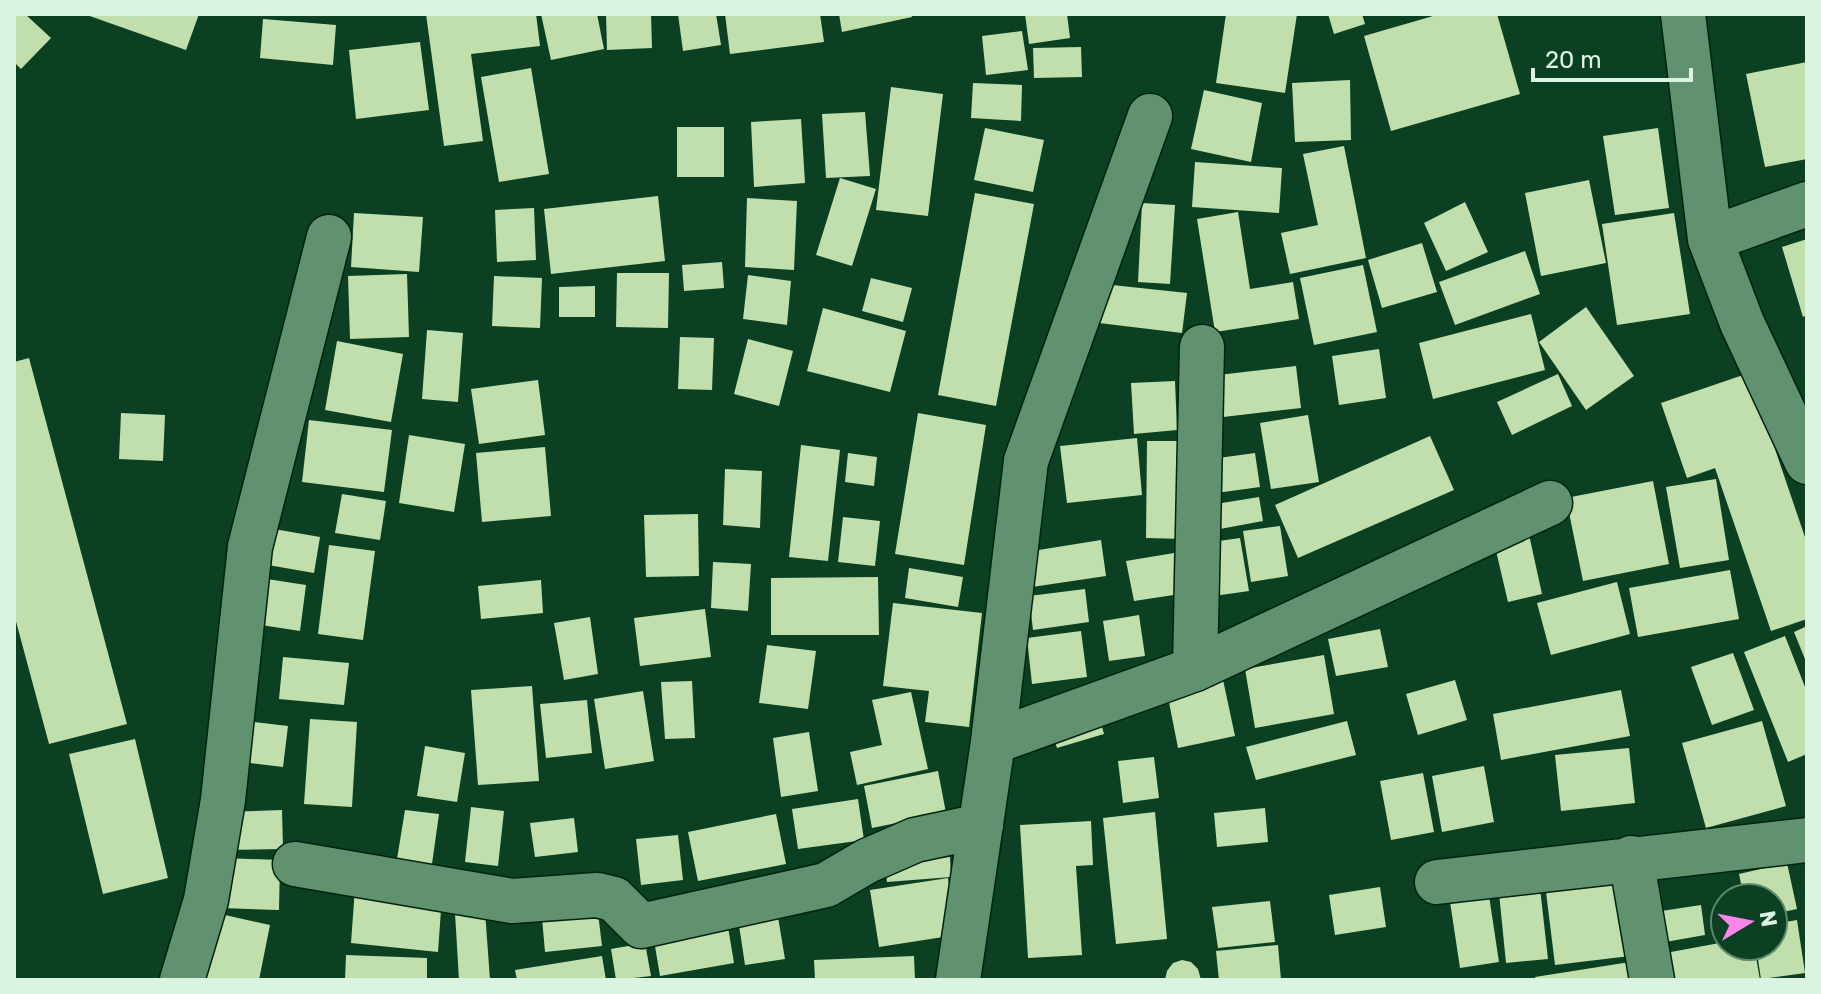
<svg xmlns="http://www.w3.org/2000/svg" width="1821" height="994" font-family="Rubik,sans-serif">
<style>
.building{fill:#c0dfad}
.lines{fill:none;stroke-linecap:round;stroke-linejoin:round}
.street-casing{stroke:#00240e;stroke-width:47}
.street{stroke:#609270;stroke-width:44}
</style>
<rect width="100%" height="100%" fill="#0b4022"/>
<path class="building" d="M14 14H25L51 38 21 69 16 64 14 65Z
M84 14H199L186 50Z
M426 14H536L540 46 471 54 483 141 444 146Z
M541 14H597L604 49 551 60Z
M606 14H651L652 48 607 50Z
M678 14H716L721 45 683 51Z
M725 14H820L824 42 730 54Z
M839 14H911L912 17 842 32Z
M1025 14H1067L1070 38 1029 44Z
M1226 14H1297L1285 93 1216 83Z
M1328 14H1362L1365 24 1334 34Z
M1440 14H1497L1520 94 1391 131 1364 36Z
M263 19 336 25 333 65 260 58Z
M1022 31 1028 70 986 75 982 36Z
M420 42 429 110 356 119 349 50Z
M1081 47 1082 77 1034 78 1033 48Z
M1807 62V159L1765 167 1746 74Z
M531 68 549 174 499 182 481 77Z
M1350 80 1351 140 1295 142 1292 83Z
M973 83 1022 85 1021 121 971 118Z
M891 87 943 94 928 216 876 210Z
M1204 90 1262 103 1251 162 1191 149Z
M865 112 870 176 826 178 822 114Z
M801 119 805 183 754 187 751 122Z
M677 127H724V177H677Z
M985 128 1044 140 1033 192 974 180Z
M1658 128 1669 208 1615 215 1603 136Z
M1344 146 1366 258 1290 274 1281 233 1318 225 1303 154Z
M1195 162 1282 168 1279 213 1192 207Z
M840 178 876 189 852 266 816 255Z
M1589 180 1606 263 1541 276 1525 193Z
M975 193 1034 204 996 406 938 395Z
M658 196 665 261 551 274 544 209Z
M747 198 797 201 794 270 745 267Z
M1465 202 1488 252 1446 271 1424 223Z
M1142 203 1175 205 1170 284 1138 282Z
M534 208 536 260 497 262 495 210Z
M1238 212 1250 289 1293 282 1299 319 1215 332 1197 219Z
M354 213 423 217 419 272 351 267Z
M1674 213 1690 314 1617 325 1602 224Z
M1807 239V315L1803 317 1782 247Z
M1422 243 1437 292 1382 308 1368 260Z
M1525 251 1540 294 1455 325 1439 282Z
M722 262 724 288 684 291 682 265Z
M1363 265 1377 332 1314 345 1300 278Z
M617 273H669L668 328 616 327Z
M407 274 409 337 350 339 348 276Z
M748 275 791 281 787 325 743 319Z
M494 276 542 278 540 328 492 326Z
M871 278 912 288 903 322 862 311Z
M1103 284 1187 293 1182 333 1099 323Z
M595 286V317H559V287Z
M1586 307 1634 376 1586 410 1539 342Z
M823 308 906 331 890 392 807 371Z
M1531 314 1545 370 1433 399 1419 343Z
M427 330 463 333 458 402 422 399Z
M680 337 714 338 712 390 678 389Z
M748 339 793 351 779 406 734 394Z
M337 341 403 354 391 422 325 410Z
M1379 349 1386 398 1339 405 1332 356Z
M29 358 127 724 49 744 14 614V362Z
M1296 366 1301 408 1215 418 1210 376Z
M1749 373 1807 543V619L1771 631 1715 468 1687 478 1661 403Z
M1558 374 1572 406 1512 435 1497 402Z
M538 380 545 435 479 444 471 389Z
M1175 381 1177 430 1134 434 1131 383Z
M121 413 165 415 163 461 119 459Z
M918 413 986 425 964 565 895 554Z
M1308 415 1319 482 1271 489 1260 423Z
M309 420 392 430 384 492 302 482Z
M409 435 465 444 454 512 399 503Z
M1430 436 1454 490 1298 558 1275 505Z
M1137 438 1142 495 1067 503 1060 446Z
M1147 441H1185L1184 539 1146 538Z
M801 445 840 450 828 561 789 557Z
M545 447 551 516 482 522 476 453Z
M848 453 877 457 874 486 845 482Z
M1255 453 1260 487 1209 494 1204 460Z
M725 469 762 471 760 528 723 525Z
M1716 479 1729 560 1680 568 1666 487Z
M1653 481 1669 564 1583 581 1566 498Z
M342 494 386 501 380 540 335 533Z
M1259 497 1263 521 1220 529 1216 504Z
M698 514 699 576 646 577 644 515Z
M843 517 880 521 875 566 838 562Z
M1280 526 1288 576 1251 582 1243 531Z
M274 529 320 537 314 573 268 565Z
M1528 530 1542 594 1508 602 1493 538Z
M1240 538 1249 591 1207 597 1198 544Z
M1101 540 1106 576 1032 587 1026 552Z
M329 545 375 551 363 640 318 634Z
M1180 552 1187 593 1134 601 1126 561Z
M713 562 751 564 748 611 711 608Z
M909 568 963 577 958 607 905 598Z
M1730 570 1739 619 1638 637 1629 588Z
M878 577 879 635H771V578Z
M267 579 306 585 300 631 261 625Z
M541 580 543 613 481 619 478 586Z
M1617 582 1630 634 1551 655 1537 603Z
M1085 589 1089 622 1033 630 1029 596Z
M893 603 982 613 969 727 925 722 929 691 883 686Z
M705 609 711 657 640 666 634 618Z
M1139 615 1145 656 1109 661 1103 621Z
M590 617 598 674 564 680 554 623Z
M1807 626V664L1794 632Z
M1380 629 1388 667 1336 676 1328 639Z
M1081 631 1087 677 1032 684 1027 638Z
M1785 636 1807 692V754L1788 762 1744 652Z
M767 645 816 651 808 709 759 703Z
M1733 653 1754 710 1712 725 1691 667Z
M1324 655 1334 714 1255 728 1245 669Z
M283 657 349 663 344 705 279 699Z
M1222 675 1235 736 1178 748 1166 687Z
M1455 680 1467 720 1418 735 1406 694Z
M692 681 695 738 665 739 661 682Z
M532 686 539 781 478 785 471 690Z
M1621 690 1630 736 1501 760 1493 714Z
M643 691 654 761 605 769 594 699Z
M911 692 928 769 857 785 850 752 882 745 872 700Z
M587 700 592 753 546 758 540 704Z
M1098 712 1104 734 1057 748 1050 726Z
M310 719 357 722 352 807 304 804Z
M237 720 288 726 283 767 232 761Z
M1347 721 1356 755 1256 780 1246 747Z
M1762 721 1786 806 1706 828 1682 743Z
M809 732 818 791 781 797 773 738Z
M135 739 168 878 103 894 69 754Z
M425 746 465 753 457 802 417 796Z
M1629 748 1635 803 1561 811 1555 755Z
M1154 757 1159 798 1123 803 1118 761Z
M1484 766 1494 822 1442 832 1432 776Z
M938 771 946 813 872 828 864 786Z
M1423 773 1434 832 1391 840 1380 781Z
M858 799 864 840 798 849 792 809Z
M471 807 504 811 498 866 465 862Z
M1265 808 1268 842 1217 847 1214 813Z
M282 810 283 849 224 850V812Z
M405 810 439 814 432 864 397 859Z
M1155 812 1167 939 1116 944 1103 818Z
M776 814 786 864 698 881 688 832Z
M574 818 578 852 535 857 530 823Z
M1091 821 1093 865 1076 866 1082 955 1028 958 1020 825Z
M678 835 683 880 641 885 636 839Z
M950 857 951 877 887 882 885 862Z
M223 858 280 860 279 910 221 908Z
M1787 863 1797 909 1773 914V898H1744L1739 874Z
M1620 874 1630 956 1555 965 1545 884Z
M948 878 956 935 879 947 870 890Z
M1539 879 1548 959 1506 963 1498 883Z
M1380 887 1386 927 1335 935 1329 895Z
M355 888 442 896 438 952 351 943Z
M1488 889 1499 962 1460 968 1449 895Z
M1270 901 1275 942 1218 948 1212 907Z
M776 905 785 959 745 965 737 912Z
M1701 905 1705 935 1654 944 1648 913Z
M485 911 490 980H459L455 913Z
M216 913 270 925 259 980H202Z
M598 913 602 946 545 952 542 918Z
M726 915 734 963 660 976 652 928Z
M1797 920 1805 973 1761 979 1756 946H1773V924Z
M1725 942V946H1754L1760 980H1665L1660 954Z
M645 943 651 976 616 980 611 949Z
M1278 945 1281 980H1219L1216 951Z
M346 955 427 958V980H345Z
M602 956 606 980H517L515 970Z
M914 956 915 980H815L814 960Z
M1182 960 1191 962 1198 969 1201 980H1165L1167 971 1173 963Z
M1630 962 1633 980H1536L1535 977Z"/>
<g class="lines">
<defs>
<path id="street" d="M1683 14 1710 239 1742 323 1807 462
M1710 239 1807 204
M1195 669 1202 347
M993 742 1195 669 1550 503
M1631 858 1652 980
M295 864 512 901 597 895 614 899 641 926 826 885 867 861 915 840 981 826
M1437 882 1807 840
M182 980 206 900 223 800 250 547 329 237
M958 980 993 742 1026 461 1150 116"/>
</defs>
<use href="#street" class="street-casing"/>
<use href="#street" class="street"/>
</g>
<rect width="1821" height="994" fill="none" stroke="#daf4e1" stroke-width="32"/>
<g transform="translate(1749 922) rotate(80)"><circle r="38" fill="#0b4022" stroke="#5e886e" stroke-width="2"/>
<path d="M0-6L14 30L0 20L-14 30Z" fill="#fa87e7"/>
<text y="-12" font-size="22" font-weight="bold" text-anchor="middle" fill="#daf4e1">N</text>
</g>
<path d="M1533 68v12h158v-12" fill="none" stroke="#daf4e1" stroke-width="4"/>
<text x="1545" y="68" font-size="24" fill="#daf4e1" stroke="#0b4022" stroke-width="6" paint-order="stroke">20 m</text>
</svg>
